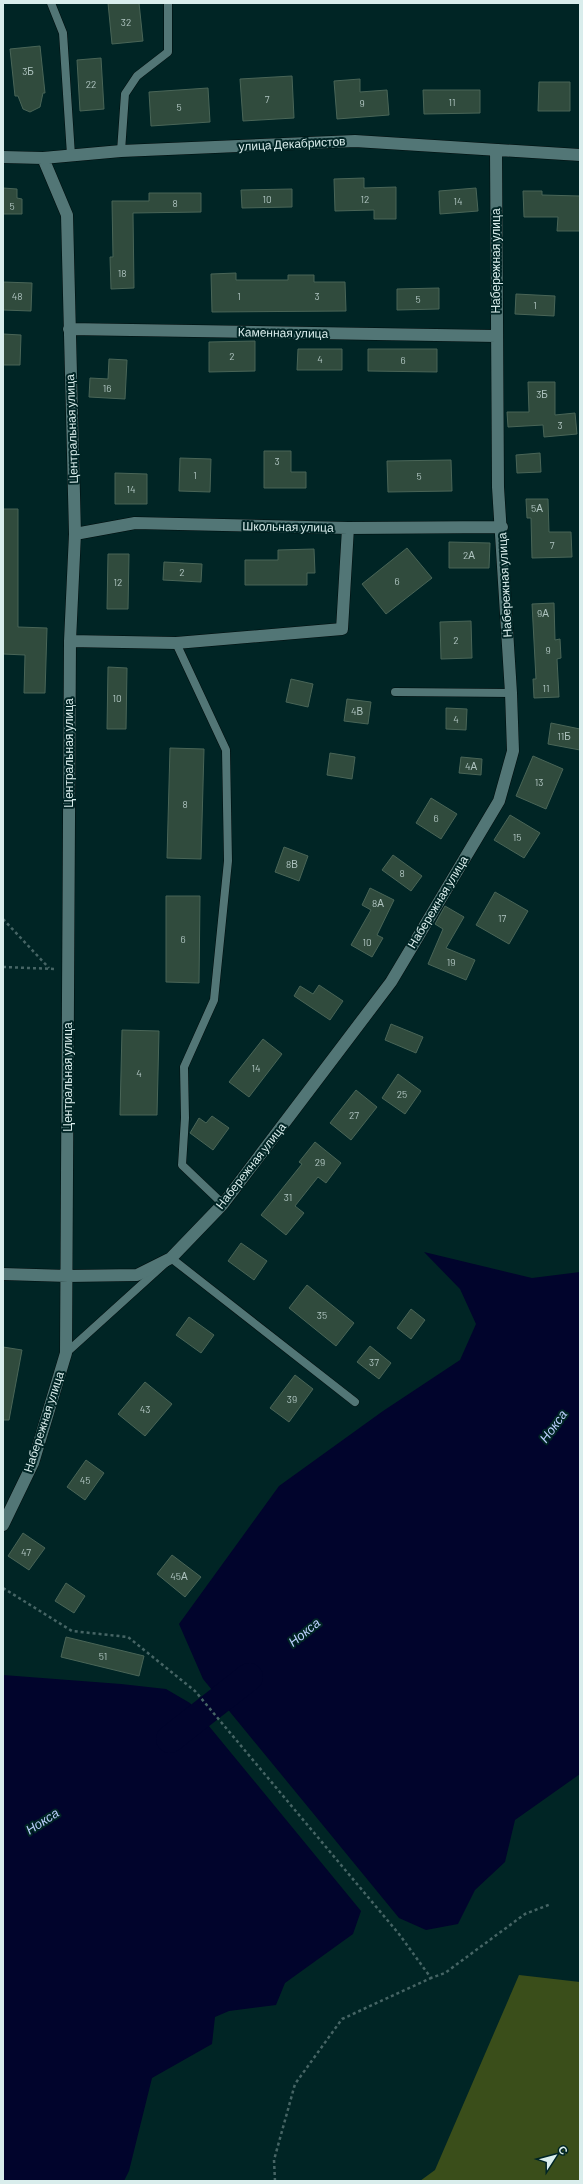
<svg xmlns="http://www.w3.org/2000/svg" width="583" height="2184" font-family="Barlow,sans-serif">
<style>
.green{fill:#3a4e1a}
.water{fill:#01042c}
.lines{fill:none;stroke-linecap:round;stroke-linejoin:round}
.river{stroke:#01042c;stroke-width:28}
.building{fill:#304b3d;stroke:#496557}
.lane-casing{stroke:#000d0d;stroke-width:9}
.street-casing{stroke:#000d0d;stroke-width:13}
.path{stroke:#466565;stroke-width:2.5;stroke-dasharray:3 3;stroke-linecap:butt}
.lane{stroke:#527676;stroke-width:8}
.street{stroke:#527676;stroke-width:12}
.labels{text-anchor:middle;stroke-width:4;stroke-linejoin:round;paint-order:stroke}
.number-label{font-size:10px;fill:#afc4c0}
.street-label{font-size:12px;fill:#d9edec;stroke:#002525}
.water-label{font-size:13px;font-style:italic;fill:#bbd0fd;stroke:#002525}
</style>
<rect width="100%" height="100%" fill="#002525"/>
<path class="green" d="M519 1975 580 1982V2181H420L435 2170Z"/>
<path class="water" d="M424 1252 532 1278 580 1272V1774L515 1820 505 1862 475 1890 458 1924 426 1930 399 1918 203 1679 179 1624 279 1486 383 1411 460 1360 476 1324 460 1289Z
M3 1675 121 1684 166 1689 190 1703 361 1911 353 1934 285 1983 276 2005 229 2011 215 2017 212 2044 152 2078 129 2171 124 2181H3Z"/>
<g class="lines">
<path class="river" d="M170 1739 249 1677"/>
</g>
<path class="building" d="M108 3H139L143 41 112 44Z
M40 46 45 93H43L40 107 30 112 23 109 18 96H15L10 49Z
M101 58 104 109 80 111 77 60Z
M292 76 294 118 243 121 240 79Z
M360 79V92L387 90 389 115 337 119 334 81Z
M539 82H570V111H538Z
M208 88 210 122 151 126 149 92Z
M423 90H480V113L424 114Z
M364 178V188L396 187V219H374V210L335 211 334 179Z
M3 188 17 189V198L22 199V214H3Z
M476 188 478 211 440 214 439 191Z
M292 189V207L242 208 241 190Z
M523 191H542V195L580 196V231H557L558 217H524Z
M149 193H201V212L133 213 134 288 111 289 110 257H113L112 201H149Z
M236 273V280H288V275H314V282H345L346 311 212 312 211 274Z
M3 282 32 283 31 311 3 310Z
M439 288V309L397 310V289Z
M516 294 555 296 554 316 515 314Z
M3 334 21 335 20 365H3Z
M255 341V371L209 372V342Z
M298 349H342V370H297Z
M368 349H437V372L368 371Z
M109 359 127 360 125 399 89 397 90 378 108 379Z
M528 382H555V415L575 413 577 434 544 437 543 425 508 427 507 412H529Z
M264 451H291V472H306V488H264Z
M540 453 541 472 517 473 516 455Z
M180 458 211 459 210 492 179 491Z
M451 460 452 491 388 492 387 461Z
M115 473 147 474V504H115Z
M526 499H548L549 532H571L572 557 532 558 531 518H527Z
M3 509H18V627L47 628 45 693H24L25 655 3 654Z
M449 542 490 543 489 568H449Z
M407 548 432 578 386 614 362 584Z
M314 549 315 573H307V585H245V560H278V550Z
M108 554H129L128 609H107Z
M164 562 202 564 201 582 163 580Z
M554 603 555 640 560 639 561 658 557 659 559 697 534 698 533 679H536L532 604Z
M471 621 472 658 441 659 440 622Z
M108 667 127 668 126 729H107Z
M291 679 313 684 308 707 286 702Z
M347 699 371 702 368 724 344 721Z
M446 708 467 709 466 730 446 729Z
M551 723 580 729V750L548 744Z
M170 748 204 749 201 859 167 858Z
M330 753 355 757 352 779 327 775Z
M533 756 563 769 546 809 516 796Z
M461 757 482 759 481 775 459 773Z
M431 798 457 814 441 839 416 823Z
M510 815 540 833 524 858 494 840Z
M284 847 308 856 299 881 275 872Z
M393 855 422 876 411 891 382 870Z
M370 888 394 900 377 935 383 938 372 957 351 945 371 910 362 905Z
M495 892 528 911 509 944 476 925Z
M166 896H200L199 983 166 982Z
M445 906 464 917 446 948 475 960 466 980 428 964 443 929 435 924Z
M319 985 343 1001 330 1020 294 996 300 986 313 994Z
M391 1024 423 1037 416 1053 385 1040Z
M122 1030 159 1031 157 1115H120Z
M263 1039 282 1054 249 1097 229 1082Z
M398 1074 421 1091 405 1114 382 1098Z
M356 1090 377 1107 351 1140 330 1123Z
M212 1116 229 1128 213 1150 190 1133 199 1118 206 1123Z
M315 1142 341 1163 326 1183 318 1177 295 1206 304 1213 286 1235 261 1215 302 1164 299 1162Z
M241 1243 267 1261 254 1280 228 1261Z
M307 1285 354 1323 336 1346 289 1308Z
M411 1309 425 1320 411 1339 397 1328Z
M189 1317 214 1335 201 1353 176 1335Z
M370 1346 391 1363 379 1379 357 1362Z
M3 1347 22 1350 9 1420H3Z
M295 1375 313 1389 289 1422 270 1408Z
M145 1382 172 1404 145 1436 118 1414Z
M86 1460 104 1473 85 1500 67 1487Z
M23 1533 45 1548 29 1570 8 1556Z
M172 1555 201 1577 185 1597 157 1574Z
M66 1583 85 1596 74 1613 55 1601Z
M66 1637 144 1656 139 1676 61 1657Z"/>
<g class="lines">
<defs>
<path id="lane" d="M51 3 63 33 71 155
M121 151 125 94 137 76 168 52V3
M176 643 226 750 228 861 214 1000 184 1067 185 1118 182 1165 223 1204
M395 692 511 693
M66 1353 171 1258 355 1402"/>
<path id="street" d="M3 157 43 158 121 151 355 141 580 155
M69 329 496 336
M75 534 135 523 348 528 502 527
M70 641 176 643 342 629 348 528
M3 1274 68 1276 137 1275 171 1258 223 1204 391 982 499 801 513 751 511 693 498 487 496 150
M3 1525 33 1463 66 1353 70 641 75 534 67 215 43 158"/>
</defs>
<use href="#lane" class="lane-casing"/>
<use href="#street" class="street-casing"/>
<path class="path" d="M3 919 49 968
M3 967 56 969
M3 1588 72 1631 128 1637 195 1691 399 1934 431 1978 445 1973 525 1914 551 1904
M275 2181 274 2160 295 2084 342 2019 431 1978"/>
<use href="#lane" class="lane"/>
<use href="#street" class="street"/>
</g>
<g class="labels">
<g class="number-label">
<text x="126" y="26">32</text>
<text x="28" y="75">3Б</text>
<text x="91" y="88">22</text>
<text x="267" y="103">7</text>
<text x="452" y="106">11</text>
<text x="362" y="107">9</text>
<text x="179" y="111">5</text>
<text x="267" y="203">10</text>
<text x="365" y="203">12</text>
<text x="458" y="205">14</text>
<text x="175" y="207">8</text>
<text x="12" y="210">5</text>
<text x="122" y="277">18</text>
<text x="17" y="300">48</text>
<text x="239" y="300">1</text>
<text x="317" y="300">3</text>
<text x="418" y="303">5</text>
<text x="535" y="309">1</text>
<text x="232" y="360">2</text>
<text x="320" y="363">4</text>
<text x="403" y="364">6</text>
<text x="107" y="392">16</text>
<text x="542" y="398">3Б</text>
<text x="560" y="429">3</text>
<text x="277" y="465">3</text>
<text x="195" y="479">1</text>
<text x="419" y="480">5</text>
<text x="131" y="493">14</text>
<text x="537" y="512">5А</text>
<text x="552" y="549">7</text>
<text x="469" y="559">2А</text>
<text x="182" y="576">2</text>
<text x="397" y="585">6</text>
<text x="118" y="586">12</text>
<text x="543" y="617">9А</text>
<text x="456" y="644">2</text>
<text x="548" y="654">9</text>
<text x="546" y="692">11</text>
<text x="117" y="702">10</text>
<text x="357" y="715">4В</text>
<text x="456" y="723">4</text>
<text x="564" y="740">11Б</text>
<text x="471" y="770">4А</text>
<text x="539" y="786">13</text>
<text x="185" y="808">8</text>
<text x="436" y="822">6</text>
<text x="517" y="841">15</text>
<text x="292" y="868">8В</text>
<text x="402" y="877">8</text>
<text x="378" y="907">8А</text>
<text x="502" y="922">17</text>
<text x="183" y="943">6</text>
<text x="367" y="946">10</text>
<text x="451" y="966">19</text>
<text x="256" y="1072">14</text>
<text x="139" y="1077">4</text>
<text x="402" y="1098">25</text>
<text x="354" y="1119">27</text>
<text x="320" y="1166">29</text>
<text x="288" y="1201">31</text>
<text x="322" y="1319">35</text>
<text x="374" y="1366">37</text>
<text x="292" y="1403">39</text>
<text x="145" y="1413">43</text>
<text x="85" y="1484">45</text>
<text x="26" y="1556">47</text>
<text x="179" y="1580">45А</text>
<text x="103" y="1660">51</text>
</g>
<g class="street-label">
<text transform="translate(292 144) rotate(-3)" y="4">улица Декабристов</text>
<text transform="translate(496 261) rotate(-90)" y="4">Набережная улица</text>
<text transform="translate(283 333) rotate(1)" y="4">Каменная улица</text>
<text transform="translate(72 429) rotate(-92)" y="4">Центральная улица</text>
<text transform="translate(288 527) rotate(1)" y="4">Школьная улица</text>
<text transform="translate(505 585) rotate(-93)" y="4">Набережная улица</text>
<text transform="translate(69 753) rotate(-90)" y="4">Центральная улица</text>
<text transform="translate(438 902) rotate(-59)" y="4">Набережная улица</text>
<text transform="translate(68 1077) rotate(-90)" y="4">Центральная улица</text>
<text transform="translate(251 1166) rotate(-52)" y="4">Набережная улица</text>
<text transform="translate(44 1422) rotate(-72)" y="4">Набережная улица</text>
</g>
<g class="water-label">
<text transform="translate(553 1426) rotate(-54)" y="5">Нокса</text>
<text transform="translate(304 1632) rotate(-39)" y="5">Нокса</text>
<text transform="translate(42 1821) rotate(-33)" y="5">Нокса</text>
</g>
</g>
<rect width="583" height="2184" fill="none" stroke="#d9edec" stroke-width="8"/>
<g transform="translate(555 2156) rotate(54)" stroke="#002525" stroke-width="3" paint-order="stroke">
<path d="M0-3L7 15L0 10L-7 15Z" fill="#d9edec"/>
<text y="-6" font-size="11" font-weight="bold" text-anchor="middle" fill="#d9edec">С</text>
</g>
</svg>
